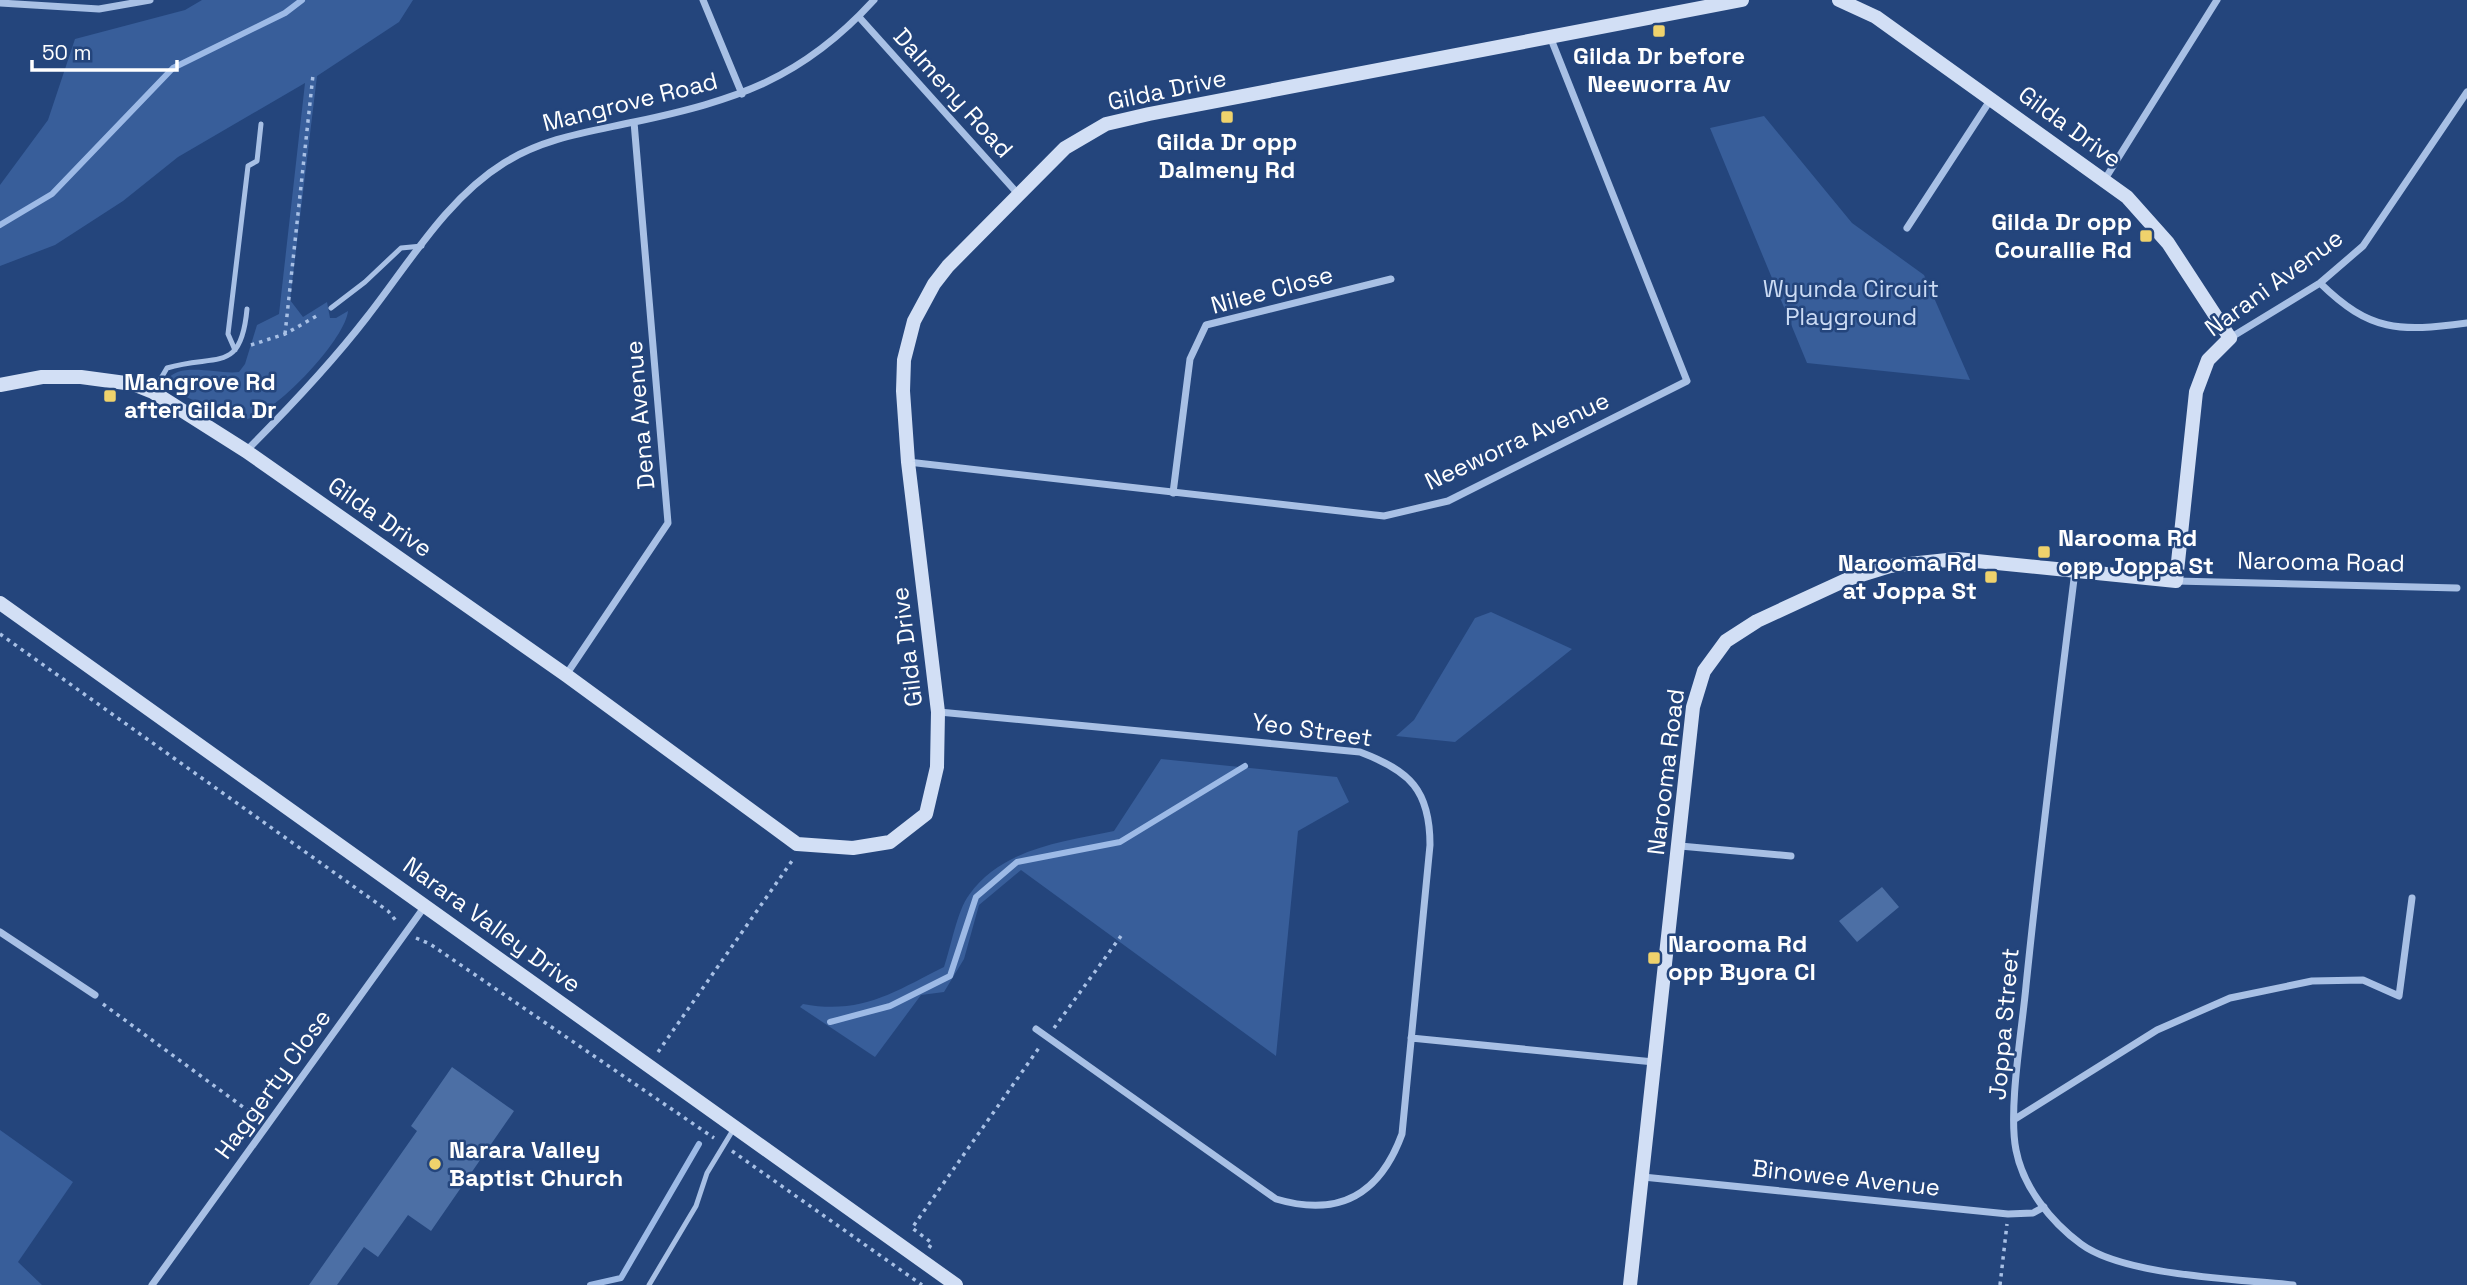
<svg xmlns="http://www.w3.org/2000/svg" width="2467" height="1285" font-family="'Space Grotesk',sans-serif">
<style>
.green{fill:#385e9a}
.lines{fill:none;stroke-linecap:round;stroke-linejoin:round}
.stream{stroke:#9dbae6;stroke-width:6}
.building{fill:#4c6fa5}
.path{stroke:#a8c0e5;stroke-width:3.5;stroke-dasharray:3.5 5;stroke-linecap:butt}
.lane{stroke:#a8c0e5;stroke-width:5}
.street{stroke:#a8c0e5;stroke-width:7}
.secondary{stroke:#d2dff5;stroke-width:14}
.poi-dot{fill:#efd26c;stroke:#24457c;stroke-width:2.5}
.labels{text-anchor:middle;stroke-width:5;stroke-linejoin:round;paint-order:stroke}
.poi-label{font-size:24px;font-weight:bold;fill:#fff;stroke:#24457c;text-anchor:start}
.street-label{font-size:24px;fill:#fff;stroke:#24457c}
.park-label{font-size:24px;fill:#cbdbf4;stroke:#24457c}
</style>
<rect width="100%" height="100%" fill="#24457c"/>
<path class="green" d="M202 0H413L399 22 317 76 290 300 303 317 327 302 330 318H336L348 311C345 340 276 413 247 419 227 423 212 412 197 402 187 397 171 391 167 380 180 361 219 375 239 372L245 364 257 325 279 314 305 83 178 157 123 201 55 245 0 266V185L48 120 75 39 185 10Z
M1764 116 1852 223 1924 275 1970 380 1807 363 1710 128Z
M1491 612 1572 649 1455 742 1396 736 1414 720 1475 618Z
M1161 759 1337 777 1349 802 1298 831 1276 1056 1021 870 979 905 964 959 944 992 921 995 875 1057 800 1007 803 1004C861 1015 894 992 944 967 951 947 957 911 969 895 1003 848 1062 842 1114 831Z
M0 1130 73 1182 18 1262 42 1285H0Z"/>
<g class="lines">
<path class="stream" d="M0 225 52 194 173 68 285 13 302 0
M830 1022 890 1006 950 976 976 897 1017 862 1120 842 1245 766
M590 1285 621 1278 699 1144"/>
</g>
<path class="building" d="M1882 887 1899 907 1857 942 1839 921Z
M452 1067 514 1111 431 1231 408 1215 378 1257 364 1247 337 1285H309L417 1131 411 1126Z"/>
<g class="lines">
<path class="path" d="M285 334 313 75
M251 345 285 334 320 314
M0 634 388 911 397 922
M416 938 430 944 714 1138
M103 1004 258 1118
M1054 1028 1121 936
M658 1052 794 858
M732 1151 922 1285
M929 1248 932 1243 912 1228 1041 1045
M2000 1285 2007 1224"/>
<path class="lane" d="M331 308 365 282 401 248 422 246
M235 350 228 334 248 166 257 161 261 124
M153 392 167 368C216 353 241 375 247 309
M649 1285 696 1206 707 1173 733 1130"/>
<path class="street" d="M703 0 742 94
M0 3 99 9 150 0
M859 17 1018 194
M2105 179 2217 0
M1907 228 1991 99
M2320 283C2370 332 2399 332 2467 323
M2230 338 2320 283 2363 246 2467 92
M246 451C289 408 330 365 367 317 408 265 446 199 504 163 544 138 588 132 634 122 737 100 802 79 874 0
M908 462 1384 516 1448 501 1687 381 1551 39
M1173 493 1190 359 1206 325 1391 279
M2075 571C2058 709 2040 848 2026 986 2022 1030 2008 1110 2016 1150 2023 1187 2051 1222 2081 1244 2124 1276 2238 1279 2293 1285
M2176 581 2457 588
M566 675 668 523 634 122
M939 712 1360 752C1410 771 1430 790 1430 845L1402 1134C1380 1194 1340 1218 1276 1199L1036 1029
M1680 846 1791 856
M0 932 95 995
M1411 1038 1654 1062
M2015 1119 2157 1030 2230 998 2312 981 2363 980 2399 996 2412 898
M1643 1177 2008 1214 2033 1213 2044 1207
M152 1285 425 906"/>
<path class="secondary" d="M0 385 42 377H81L133 384 153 392 246 451 566 675 797 844 853 848 890 842 926 814 937 767 938 712 908 462 903 391 904 360 914 321 934 284 948 266 1065 148 1106 124 1149 114 1742 0
M0 603 956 1285
M1630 1285 1693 707 1704 671 1726 641 1757 621 1848 579 1890 566 1957 559 2176 581 2196 392 2208 360 2230 338 2168 243 2127 197 1876 17 1839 0"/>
</g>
<g class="poi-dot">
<rect x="1652" y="24" width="14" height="14" rx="3.5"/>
<rect x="1220" y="110" width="14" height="14" rx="3.5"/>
<rect x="2139" y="229" width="14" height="14" rx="3.5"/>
<rect x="103" y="389" width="14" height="14" rx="3.5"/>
<rect x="2037" y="545" width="14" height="14" rx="3.5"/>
<rect x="1984" y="570" width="14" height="14" rx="3.5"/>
<rect x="1647" y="951" width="14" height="14" rx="3.5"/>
<circle cx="435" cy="1164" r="7"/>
</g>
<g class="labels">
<g class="poi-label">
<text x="1659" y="64" text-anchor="middle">Gilda Dr before<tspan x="1659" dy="28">Neeworra Av</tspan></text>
<text x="1227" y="150" text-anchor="middle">Gilda Dr opp<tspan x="1227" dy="28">Dalmeny Rd</tspan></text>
<text x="2132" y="230" text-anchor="end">Gilda Dr opp<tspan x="2132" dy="28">Courallie Rd</tspan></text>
<text x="124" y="390">Mangrove Rd<tspan x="124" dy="28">after Gilda Dr</tspan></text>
<text x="2058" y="546">Narooma Rd<tspan x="2058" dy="28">opp Joppa St</tspan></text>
<text x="1977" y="571" text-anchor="end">Narooma Rd<tspan x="1977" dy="28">at Joppa St</tspan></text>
<text x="1668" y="952">Narooma Rd<tspan x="1668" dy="28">opp Byora Cl</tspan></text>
<text x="449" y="1158">Narara Valley<tspan x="449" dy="28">Baptist Church</tspan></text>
</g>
<g class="street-label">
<text transform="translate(1167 90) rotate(-12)" y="8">Gilda Drive</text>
<text transform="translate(953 93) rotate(48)" y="8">Dalmeny Road</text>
<text transform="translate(630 102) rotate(-14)" y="8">Mangrove Road</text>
<text transform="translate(2070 127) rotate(36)" y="8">Gilda Drive</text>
<text transform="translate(2274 283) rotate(-36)" y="8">Narani Avenue</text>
<text transform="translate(1272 290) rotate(-15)" y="8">Nilee Close</text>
<text transform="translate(640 415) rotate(-95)" y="8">Dena Avenue</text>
<text transform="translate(1517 441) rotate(-25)" y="8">Neeworra Avenue</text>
<text transform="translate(380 517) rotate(35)" y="8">Gilda Drive</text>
<text transform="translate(2321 562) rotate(1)" y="8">Narooma Road</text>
<text transform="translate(907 647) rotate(-97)" y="8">Gilda Drive</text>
<text transform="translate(1312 730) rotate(8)" y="8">Yeo Street</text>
<text transform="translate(1666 772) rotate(-83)" y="8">Narooma Road</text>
<text transform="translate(492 925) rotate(36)" y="8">Narara Valley Drive</text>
<text transform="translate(2004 1024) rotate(-85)" y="8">Joppa Street</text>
<text transform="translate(273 1084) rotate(-54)" y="8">Haggerty Close</text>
<text transform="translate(1846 1178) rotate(6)" y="8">Binowee Avenue</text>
</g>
<g class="park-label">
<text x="1851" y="297">Wyunda Circuit<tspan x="1851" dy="28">Playground</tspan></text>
</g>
</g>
<path d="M32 60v10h145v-10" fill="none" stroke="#ffffff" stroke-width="3.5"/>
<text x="42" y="60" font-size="21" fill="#ffffff" stroke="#24457c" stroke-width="5" paint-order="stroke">50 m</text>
</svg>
